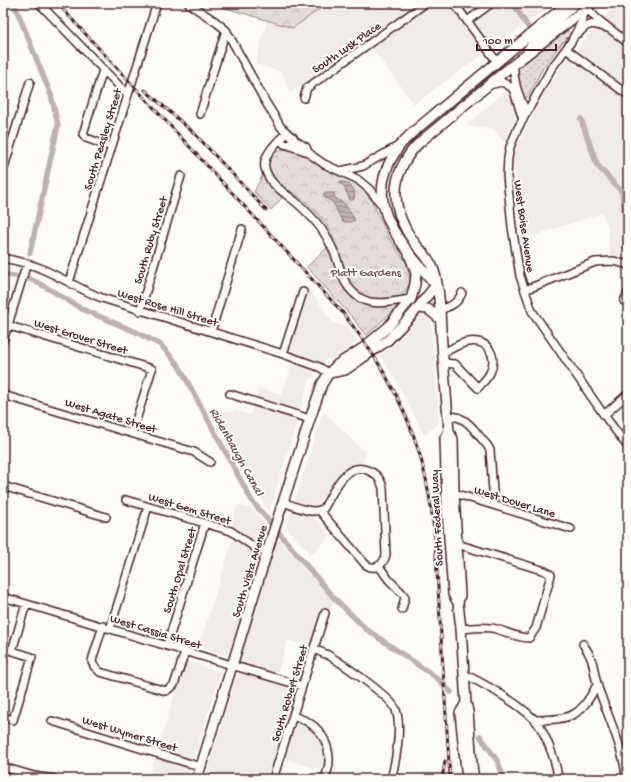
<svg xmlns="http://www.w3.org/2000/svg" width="631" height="782" font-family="'Gochi Hand',sans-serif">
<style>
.built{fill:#f0ece8}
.grass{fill:url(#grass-dots);stroke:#967e82}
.park{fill:url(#park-crowns);stroke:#967e82}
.water{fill:url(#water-rules);stroke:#91777b}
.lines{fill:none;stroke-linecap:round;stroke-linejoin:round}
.canal{stroke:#c0b1b1;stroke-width:5.5}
.minor-casing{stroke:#4a1f2b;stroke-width:10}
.major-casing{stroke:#4a1f2b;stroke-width:12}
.minor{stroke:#fdfcf7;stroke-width:7}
.major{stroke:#fdfcf7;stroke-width:9}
.rail-casing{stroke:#4a1f2b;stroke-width:3}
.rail{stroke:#fdfcf7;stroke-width:1.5;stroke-dasharray:4.5;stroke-linecap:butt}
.labels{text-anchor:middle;stroke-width:4;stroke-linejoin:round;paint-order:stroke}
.street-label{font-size:12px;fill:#4a1f2b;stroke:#fdfcf7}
.park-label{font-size:12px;fill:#704e57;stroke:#fdfcf7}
.water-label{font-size:13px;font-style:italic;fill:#73525a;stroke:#fdfcf7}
</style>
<defs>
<pattern id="grass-dots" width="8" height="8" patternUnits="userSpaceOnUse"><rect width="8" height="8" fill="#e3dcda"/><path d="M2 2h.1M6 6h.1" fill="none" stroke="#c4bcbb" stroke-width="1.8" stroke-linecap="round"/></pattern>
<pattern id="park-crowns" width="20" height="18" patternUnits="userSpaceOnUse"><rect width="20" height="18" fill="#e3dcda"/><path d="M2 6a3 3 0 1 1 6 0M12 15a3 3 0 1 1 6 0" fill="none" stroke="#c4bcbb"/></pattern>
<pattern id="water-rules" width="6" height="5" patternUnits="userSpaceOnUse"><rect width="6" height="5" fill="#c0b1b1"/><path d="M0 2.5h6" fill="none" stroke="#9e8f90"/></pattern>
</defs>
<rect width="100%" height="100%" fill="#fdfcf7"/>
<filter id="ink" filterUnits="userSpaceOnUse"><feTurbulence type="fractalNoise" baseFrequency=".025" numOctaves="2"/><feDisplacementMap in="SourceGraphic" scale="8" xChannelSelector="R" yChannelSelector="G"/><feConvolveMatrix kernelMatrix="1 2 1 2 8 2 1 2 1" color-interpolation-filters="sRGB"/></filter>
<g filter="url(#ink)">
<path class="built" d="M328 3H555L414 104 365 39 290 93 282 72 255 64 267 21 293 28Z
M611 3H628V245L625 257 610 255 608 226 602 213 523 239 513 158 517 147 545 91 558 72V70L563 63 570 60 589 34 593 32 609 11Z
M508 89 511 93 516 111V115L505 143 492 128 466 126Z
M308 287 333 323 347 327 358 341 334 358 327 359 309 381 269 513 219 424 225 411 232 413 233 410 250 415 259 388 282 395 296 351 289 349Z
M423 314H426L430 315 431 319 439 423 424 435 396 380 380 356 404 336Z
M323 412 366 453 363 463H354L340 472 317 507 314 519 318 521 330 535 312 555 286 528Z
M238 505 252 509 333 602 328 615 320 612 310 647 288 640 277 674 199 646 236 529 231 526Z
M185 661 221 672 187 779H156L149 777Z
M238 671 296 689 269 779H205Z
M299 724 308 727 316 733 322 741 325 751 326 759 325 771 284 759 294 727Z"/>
<path class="grass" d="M567 30 571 34 561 44 543 68 528 97 523 98 515 75 516 69Z"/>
<path class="park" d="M209 3H328L293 28Z
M286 147 298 150 321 167 353 181 363 188 370 197 389 238 406 262 410 278 409 285 406 290 395 309 366 336 352 317 307 267 334 241C328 220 307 202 289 190L271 210 254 192 274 153Z"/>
<path class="water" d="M341 182C350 182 357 190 354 199L350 201C349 195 345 192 344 186L339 183Z
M327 193H334L335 198 345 204 355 220 350 222H343C336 212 337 202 325 198L323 194Z"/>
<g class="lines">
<path class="canal" d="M14 3 51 95 58 125 30 253
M513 3 528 27
M581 119 597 165 622 192 625 216 628 218
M3 274 30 279 44 286 82 309 136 332 161 345 179 366 252 501 333 597 366 629 437 678 451 692
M480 736 498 762 504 779"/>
<defs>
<path id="minor" d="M39 3 128 95
M188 3 216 22 226 30 265 101 281 127 296 141 306 147 308 152 314 157 324 164 357 179 369 189 382 205
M454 3 497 62
M582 3 596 18 628 43
M586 8 581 23 571 42 551 69 518 128 510 147 508 158 507 176 509 196 512 227 520 276 532 311 604 415 628 447
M467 21 492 3
M579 33C590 21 593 24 607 28
M566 49 628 95
M514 64C513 80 519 99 527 113
M103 70 83 134 86 138 111 147
M489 85 502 82 511 87 514 91 523 120
M304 98 307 88 426 3
M200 114 226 30
M284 135 281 140C283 144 286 146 291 144L293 137
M282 137C275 144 262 157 265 168 269 185 284 192 297 203 305 210 313 218 320 227 326 235 331 245 335 254 342 272 342 286 360 298 374 307 395 301 411 299
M288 145 308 152
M3 171 30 82
M341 171 363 166 398 146
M3 258C16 261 30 263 42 269 63 278 81 290 102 298L283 354 319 367 329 373
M69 282 157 3
M525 290 595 262 614 261 628 265
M624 301 628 293
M440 310C451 306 457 304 462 293
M140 311 181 176
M3 324 152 369 132 433
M211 332 242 229
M3 341 27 263
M283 354 303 292
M442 354C450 350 459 343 468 342 488 338 498 356 490 373 487 379 482 383 478 388L455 364 443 363
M230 394 310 419
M3 395 194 452 210 462
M604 415 628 394
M448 416C467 415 475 432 487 445L490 450 494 505
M3 486 106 517
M454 493 571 529
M126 500 231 531 254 547 268 552
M283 502C295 506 313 516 324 508 333 493 345 461 367 470 376 473 381 479 383 488L386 555C383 566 374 571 365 564L320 511
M457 544 545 571 551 575 536 628 529 638C518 638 507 632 496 629 485 626 473 628 461 629
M379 566 389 580 403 594 405 597 402 609
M3 597 302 686
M103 626 93 657 92 662 94 666 100 672 166 691 174 685 185 652
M110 629 148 507
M583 644C596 662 592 669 598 687 607 715 625 751 626 779
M167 645 205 523
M3 648 32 657 13 720 3 717
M314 649C318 651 323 653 328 655 340 662 393 698 396 710 402 727 396 761 391 779
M12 651 26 604
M464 674C488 686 515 701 534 719 545 730 557 764 558 779
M293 716C297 718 303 719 308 722 327 733 335 759 324 779
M535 720C572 719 579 718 597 685
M52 721 201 767
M3 767 34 776 54 779
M273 779 325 613"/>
<path id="major" d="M528 50 537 38 576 3
M435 284C400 242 359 203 398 148 402 142 408 137 413 132L568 3
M418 308 428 309 440 319
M329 373 345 370 388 340 412 315 436 285
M449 432 445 438 447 510 453 594 458 603 461 629 466 703 468 711 472 765 474 779
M458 603 460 595 454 493 453 439 449 432C447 403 444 373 442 344 440 322 441 292 434 271 431 261 424 254 417 246 406 232 397 215 396 196 395 176 405 156 420 142L504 72 575 17 592 3
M466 703 460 713 467 779
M197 779 273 533 310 419 322 384 329 373 338 364 363 348 388 327 411 299 415 284 416 273 408 251"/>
</defs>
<use href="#minor" class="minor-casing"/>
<use href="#major" class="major-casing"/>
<use href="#minor" class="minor"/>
<use href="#major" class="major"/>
<defs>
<path id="rail" d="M57 3 343 313C382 362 413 418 426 479 430 499 433 519 435 540L450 779
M145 90 195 134 266 210
M442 779 445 761"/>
</defs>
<use href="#rail" class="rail-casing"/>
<use href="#rail" class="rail"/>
</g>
</g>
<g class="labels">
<g class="street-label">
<text transform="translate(346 47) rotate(-35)" y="4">South Lusk Place</text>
<text transform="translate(102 139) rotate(-73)" y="4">South Peasley Street</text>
<text transform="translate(525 226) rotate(82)" y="4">West Boise Avenue</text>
<text transform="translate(150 240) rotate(-73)" y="4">South Ruby Street</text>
<text transform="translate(168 307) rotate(17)" y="4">West Rose Hill Street</text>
<text transform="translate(81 336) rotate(17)" y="4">West Grover Street</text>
<text transform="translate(111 415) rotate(17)" y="4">West Agate Street</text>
<text transform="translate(515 501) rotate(17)" y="4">West Dover Lane</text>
<text transform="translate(190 508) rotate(17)" y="4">West Gem Street</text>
<text transform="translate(436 518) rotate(-93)" y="4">South Federal Way</text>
<text transform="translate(179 570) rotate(-73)" y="4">South Opal Street</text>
<text transform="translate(249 571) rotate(-73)" y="4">South Vista Avenue</text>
<text transform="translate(156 631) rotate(17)" y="4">West Cassia Street</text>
<text transform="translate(289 693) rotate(-73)" y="4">South Robert Street</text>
<text transform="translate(130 733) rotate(17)" y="4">West Wymer Street</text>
</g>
<g class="park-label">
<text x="366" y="276">Platt Gardens</text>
</g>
<g class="water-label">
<text transform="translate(238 451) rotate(61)" y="5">Ridenbaugh Canal</text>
</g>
</g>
<rect width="631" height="782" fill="none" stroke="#fdfcf7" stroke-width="16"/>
<rect x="8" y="8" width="615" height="766" fill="none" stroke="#4a1f2b" stroke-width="1.5" filter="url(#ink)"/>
<path d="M477 44v6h79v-6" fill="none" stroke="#4a1f2b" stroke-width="2"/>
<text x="483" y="44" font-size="12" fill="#4a1f2b" stroke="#fdfcf7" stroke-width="3" paint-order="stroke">100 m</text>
</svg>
